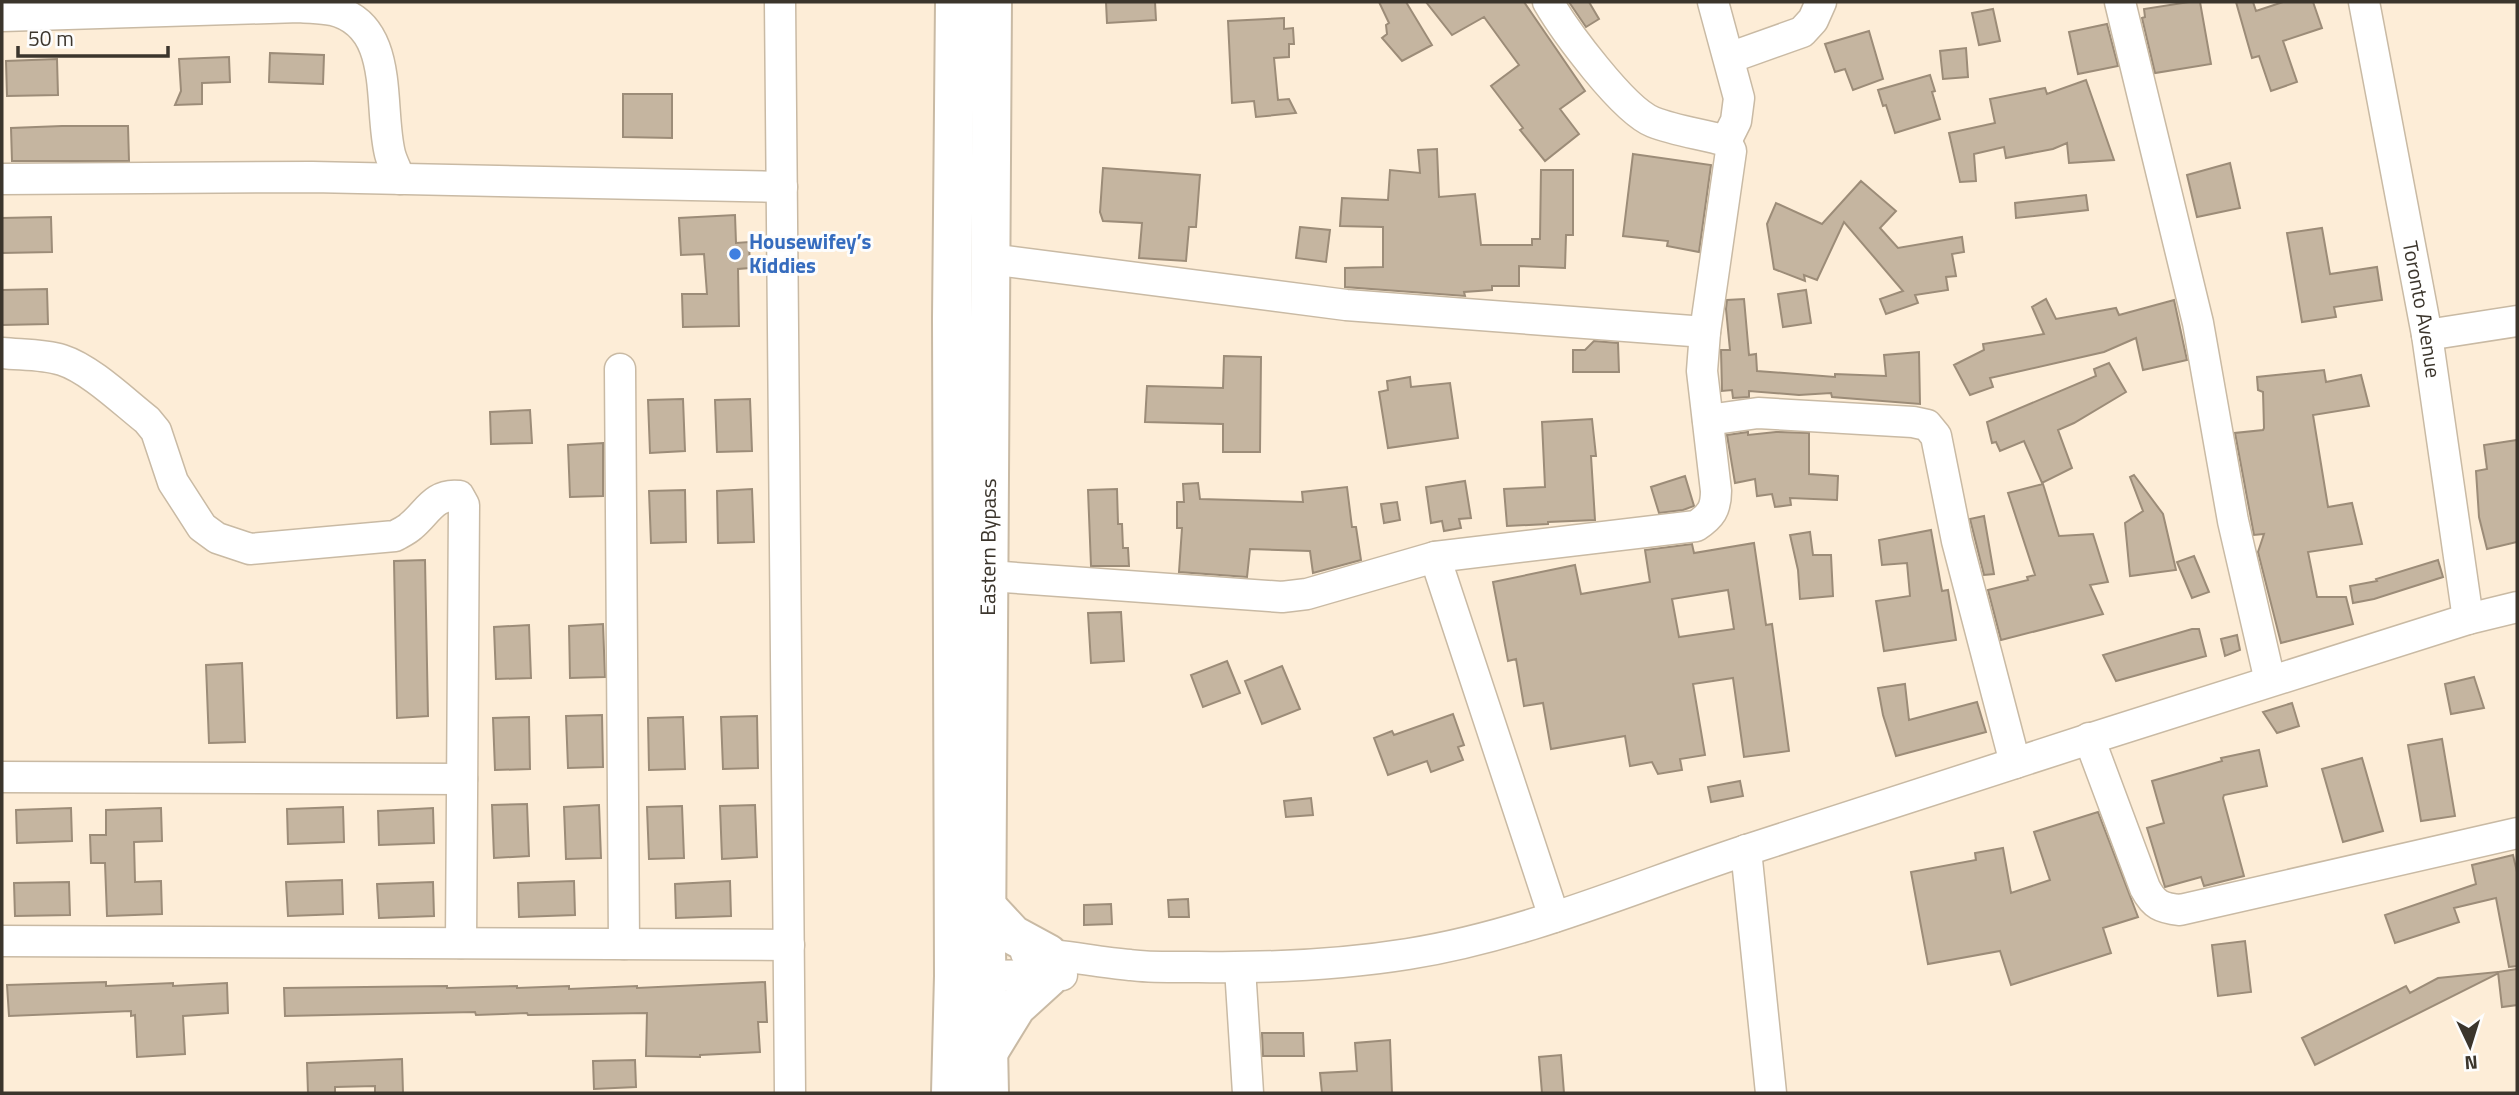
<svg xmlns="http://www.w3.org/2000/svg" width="2519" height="1095" font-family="'Titillium Web',sans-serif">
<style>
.building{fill:#c5b5a0;stroke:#9c8c78;stroke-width:2;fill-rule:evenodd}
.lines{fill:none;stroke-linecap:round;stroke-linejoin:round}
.minor-casing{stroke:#c9baa4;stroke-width:33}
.major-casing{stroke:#c9baa4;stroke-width:42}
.minor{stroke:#fff;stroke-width:30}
.major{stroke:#fff;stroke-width:38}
.shop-dot{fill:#3f7fe0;stroke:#fdfdfd;stroke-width:2.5}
.labels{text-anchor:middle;stroke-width:6;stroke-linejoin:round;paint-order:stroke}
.shop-label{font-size:21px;font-weight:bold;fill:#366cbe;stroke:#fdfdfd;text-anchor:start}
.street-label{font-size:21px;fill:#3b352c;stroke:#fdfdfd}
</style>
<rect width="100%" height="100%" fill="#fdedd7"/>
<path class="building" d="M1106 2H1155L1156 20 1107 23Z
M1379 2H1406L1432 45 1402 61 1382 38 1387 34 1386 25 1389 23Z
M1426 2H1524L1585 91 1560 109 1579 134 1545 161 1520 130 1523 128 1491 86 1519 65 1484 17 1452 35Z
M1569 2H1589L1599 19 1586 27Z
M2189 2H2200L2211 64 2155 73 2142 18 2145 17 2144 9Z
M2236 2H2253L2256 11 2283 2H2313L2322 28 2283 41 2297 82 2271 91 2259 56 2252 58Z
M1993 9 2000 41 1979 45 1972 13Z
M1284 18V29L1293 28 1294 44H1289V57L1274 58 1278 100 1289 99 1296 113 1256 117 1254 101 1232 103 1228 21Z
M2107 24 2118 66 2078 74 2069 32Z
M1869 31 1883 79 1853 90 1845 69 1835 72 1825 44Z
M1966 48 1968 77 1943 79 1940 51Z
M270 53 324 55 323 84 269 82Z
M229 57 230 82 202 83V104L175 105 181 91 179 59Z
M57 59 58 95 7 96 6 61Z
M1930 75 1935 91 1932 92 1940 119 1895 133 1886 105 1883 106 1878 90Z
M2086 80 2114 160 2069 163 2067 143 2053 149 2006 158 2004 147 1974 154 1976 181 1960 182 1949 133 1995 123 1990 99 2045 88 2047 94Z
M623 94H672V138L623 137Z
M62 126H128L129 161H12L11 128Z
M1437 149 1439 197 1475 194 1481 245H1532V239H1540L1541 170H1573V235H1566L1565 268 1519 266V286H1492V290L1464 292 1465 296 1345 287V268L1383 267V227L1340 226 1342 198 1388 200 1390 170 1420 173 1418 150Z
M1633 154 1711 165 1699 252 1667 246 1668 241 1623 236Z
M2230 163 2240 208 2197 217 2187 175Z
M1103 168 1200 175 1196 227H1189L1186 261 1139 258 1142 223 1103 221 1100 212Z
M1861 181 1896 211 1880 228 1898 248 1962 237 1964 252 1952 254 1956 276 1946 277 1948 290 1915 295 1918 303 1886 314 1880 299 1903 291 1844 222 1817 280 1804 275 1805 281 1774 269 1767 224 1776 203 1822 224Z
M2086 195 2088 210 2016 218 2015 203Z
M735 215 736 243 749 242 750 268 738 269 739 326 683 327 682 294H707L704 254 681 255 679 218Z
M51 217 52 252 2 253V218Z
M1300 227 1330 230 1326 262 1296 258Z
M2322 228 2330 274 2377 267 2382 300 2334 307 2336 317 2302 322 2287 233Z
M47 289 48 324 2 325V290Z
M1806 290 1811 323 1783 327 1778 294Z
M1744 299 1749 355 1756 354 1757 371 1835 377V374L1886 376 1884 355 1919 352 1920 404 1832 397 1831 393 1799 395 1749 391V397L1733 398 1732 390 1722 391 1721 350H1730L1726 309 1727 300Z
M2046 299 2056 319 2116 308 2119 315 2174 300 2187 360 2143 370 2136 338 2104 352 1990 378 1993 387 1970 395 1954 365 1984 350 1983 344 2044 334 2032 307Z
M1594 341 1618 343 1619 372H1573V350H1585Z
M1224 356 1261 357 1260 452H1223V424L1145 422 1147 386 1223 388Z
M2109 363 2126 392 2074 423 2058 430 2072 468 2042 483 2024 441 2000 451 1996 442 1992 443 1987 422 2096 376 2094 369Z
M2324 370 2326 382 2361 375 2369 406 2313 415 2328 507 2352 503 2362 544 2308 552 2317 597H2346L2353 624 2281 643 2258 552 2264 534 2254 535 2235 433 2263 430 2264 428 2263 392 2258 390 2257 377Z
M1410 377 1411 387 1450 383 1458 438 1388 448 1379 392 1388 390 1387 381Z
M683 399 685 451 650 453 648 400Z
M750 399 752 451 717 452 715 400Z
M530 410 532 443 491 444 490 412Z
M1592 419 1596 456H1591L1595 520 1548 522V524L1507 526 1504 489 1545 487 1542 422Z
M1748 432V435L1776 432 1809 433V474L1838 476 1837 500 1790 498 1791 505 1775 507 1772 494 1757 496 1755 479 1735 483 1727 435Z
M2517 440V542L2487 549 2479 517 2476 471 2487 469 2484 445Z
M603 443V496L570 497 568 445Z
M2134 475 2163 514 2176 570 2130 576 2125 523 2143 511 2130 477Z
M1685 476 1694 506 1683 510 1659 513 1651 487Z
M1465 481 1471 518 1459 519 1461 528 1444 531 1442 521 1431 523 1426 487Z
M1198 483 1200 499 1303 502 1302 492 1347 487 1352 527H1356L1361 560 1313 573 1310 551 1250 549 1247 577 1179 572 1182 528H1177V502H1184L1183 484Z
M2043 484 2059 536 2093 534 2108 582 2090 585 2103 614 2001 640 1988 590 2028 580 2027 577 2035 575 2008 493Z
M752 489 754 542 718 543 717 491Z
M1117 489 1118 524H1122L1123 548H1128L1129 566H1091L1088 490Z
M685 490 686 542 651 543 649 491Z
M1397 502 1400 520 1384 523 1381 504Z
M1984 516 1994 574 1984 575 1970 519Z
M1931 530 1942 591 1948 590 1956 640 1884 651 1876 601 1910 596 1907 563 1882 565 1879 540Z
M1810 532 1813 555H1831L1833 596 1800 599 1798 570 1790 535Z
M1754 543 1766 625 1772 624 1789 751 1744 757 1733 678 1693 684 1705 755 1680 759 1682 770 1658 774 1652 762 1630 766 1625 736 1551 749 1543 703 1524 706 1516 659 1508 661 1493 582 1575 565 1581 594 1650 582 1645 550 1692 544 1694 553ZM1728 590 1734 629 1679 637 1672 599Z
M2194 556 2209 592 2192 598 2177 562Z
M425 560 428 716 397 718 394 561Z
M2438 560 2443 577 2374 599 2353 603 2350 586 2377 581 2376 579Z
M1121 612 1124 661 1091 663 1088 613Z
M603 624 605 677 570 678 569 626Z
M529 625 531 678 496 679 494 627Z
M2192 629H2199L2206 656 2116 681 2103 655Z
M2237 635 2240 650 2225 656 2221 639Z
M1227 661 1240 693 1203 707 1191 675Z
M242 663 245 742 209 743 206 665Z
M1282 666 1300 709 1262 724 1245 681Z
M2474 677 2484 708 2451 714 2445 684Z
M1905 684 1909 720 1977 702 1986 732 1896 756 1883 715 1878 688Z
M2292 703 2299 726 2277 733 2263 712Z
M1453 714 1464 745 1458 747 1463 760 1431 772 1427 761 1388 775 1374 738 1392 731 1394 735Z
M602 715 603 767 568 768 566 716Z
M757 716 758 768 723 769 721 717Z
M529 717 530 769 495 770 493 718Z
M683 717 685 769 649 770 648 718Z
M2442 739 2455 816 2421 821 2408 745Z
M2259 750 2267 786 2224 795 2223 798 2244 876 2204 886 2201 877 2165 887 2147 828 2164 823 2152 781 2222 761 2221 758Z
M2362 758 2383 831 2343 842 2322 769Z
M1740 781 1743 796 1711 802 1708 787Z
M1311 798 1313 815 1286 817 1284 801Z
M527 804 529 856 494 858 492 805Z
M599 805 601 858 566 859 564 807Z
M755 805 757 857 722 859 720 806Z
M682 806 684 858 649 859 647 807Z
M343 807 344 842 288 844 287 809Z
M71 808 72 841 17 843 16 810Z
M161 808 162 841 134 842 135 882 161 881 162 914 107 916 105 863H91L90 835H106V810Z
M433 808 434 843 379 845 378 811Z
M2098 812 2138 917 2103 928 2111 953 2011 985 2000 951 1928 964 1911 872 1976 860 1975 853 2003 848 2011 893 2050 880 2034 832Z
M2513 855 2517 872V966L2509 967 2496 898 2454 908 2459 922 2395 943 2385 915 2476 884 2472 865Z
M342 880 343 914 288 916 286 882Z
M574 881 575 915 519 917 518 883Z
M730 881 731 916 676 918 675 884Z
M69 882 70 915 15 916 14 883Z
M433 882 434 916 379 918 377 884Z
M1188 899 1189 917H1169L1168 900Z
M1111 904 1112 924 1084 925V905Z
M2245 941 2251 992 2218 996 2212 945Z
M2517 969V1005L2502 1007 2498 972Z
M2497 972V974L2315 1065 2302 1038 2406 986 2410 993 2438 978Z
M106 982V986L173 983V986L227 983 228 1013 183 1016 185 1054 137 1057 135 1015 131 1016V1011L9 1016 7 985Z
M765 982 767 1022H758L760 1052 700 1055V1057L646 1056 647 1013 528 1015 527 1013 476 1015 475 1012 285 1016 284 988 447 986V988L517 986V988L569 986V989L637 986V988Z
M1262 1033H1303L1304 1056H1263Z
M1390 1040 1392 1093H1322L1320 1073 1357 1071 1355 1043Z
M1561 1055 1564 1093H1542L1539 1057Z
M402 1059 403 1093H375V1086L335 1087V1093H308L307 1063Z
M635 1060 636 1087 594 1089 593 1061Z"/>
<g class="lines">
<defs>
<g id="minor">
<path d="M780 2 790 1093"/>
<path d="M1713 2 1739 98 1736 121 1726 141"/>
<path d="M2120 2 2198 323 2233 521 2270 681"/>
<path id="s1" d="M2364 2 2427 335 2468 619"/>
<path d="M2 16 300 7C310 8 322 8 332 10 396 25 378 106 390 154 392 162 397 171 400 179"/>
<path d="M1729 58 1802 32 1813 20 1821 2"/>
<path d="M2 179 312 177 782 187"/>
<path d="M990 259 1346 305 1705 332"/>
<path d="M2427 335 2517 321"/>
<path d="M2 353C22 355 43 354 62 360 90 369 123 401 147 420L156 431 173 482 202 527 217 538 250 549 395 536C400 533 407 530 411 526 427 513 434 493 459 496L464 505 461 943"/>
<path d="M620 369 624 944"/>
<path d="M1708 420 1758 413 1913 422 1927 425 1936 436 1957 541 2015 763"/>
<path d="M1435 557 1554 917"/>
<path d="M989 576 1282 597 1307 594 1435 557 1696 526C1711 516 1716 509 1716 491L1702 371 1705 332 1731 151 1726 141C1702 134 1676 131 1653 122 1623 110 1565 31 1548 2"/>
<path d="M2089 738 2145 888C2154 905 2161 908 2180 910L2517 833"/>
<path d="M2 777 462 779"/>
<path d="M1746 850 1771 1093"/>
<path d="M2 941 789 945"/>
<path d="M1026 953C1061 954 1095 962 1130 965 1152 968 1175 967 1198 967 1267 968 1339 965 1408 954 1529 935 1643 883 1759 846 1995 769 2231 693 2468 619L2517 607"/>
<path d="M1240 968 1248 1093"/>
<path d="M965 976 1062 975"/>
</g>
<g id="major">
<path d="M986 906 1013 935 1048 954"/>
<path d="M989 1051 1016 1007 1049 977"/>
<path d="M951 1093 954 976 952 319 955 2"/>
<path id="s2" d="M989 1093 986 951 992 2"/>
</g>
</defs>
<use href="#minor" class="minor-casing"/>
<use href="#major" class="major-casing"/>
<use href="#minor" class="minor"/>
<use href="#major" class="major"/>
</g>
<circle class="shop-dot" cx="735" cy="254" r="7"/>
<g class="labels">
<g class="shop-label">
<text x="749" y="249">Housewifey’s<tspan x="749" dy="24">Kiddies</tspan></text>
</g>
<g class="street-label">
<text dy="7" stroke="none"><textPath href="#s1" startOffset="313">Toronto Avenue</textPath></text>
<text dy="7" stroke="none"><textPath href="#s2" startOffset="546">Eastern Bypass</textPath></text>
</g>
</g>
<rect width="2519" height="1095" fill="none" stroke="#3b352c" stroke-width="7"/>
<g transform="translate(2470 1046) rotate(176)" stroke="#fdfdfd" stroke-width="5" paint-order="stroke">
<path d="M0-5L12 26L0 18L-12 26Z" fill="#3b352c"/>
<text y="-10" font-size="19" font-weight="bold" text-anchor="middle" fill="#3b352c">N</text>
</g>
<path d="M18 46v10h150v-10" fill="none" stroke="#3b352c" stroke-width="3.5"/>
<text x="28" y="46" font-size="21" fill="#3b352c" stroke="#fdfdfd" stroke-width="5" paint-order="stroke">50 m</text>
</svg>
